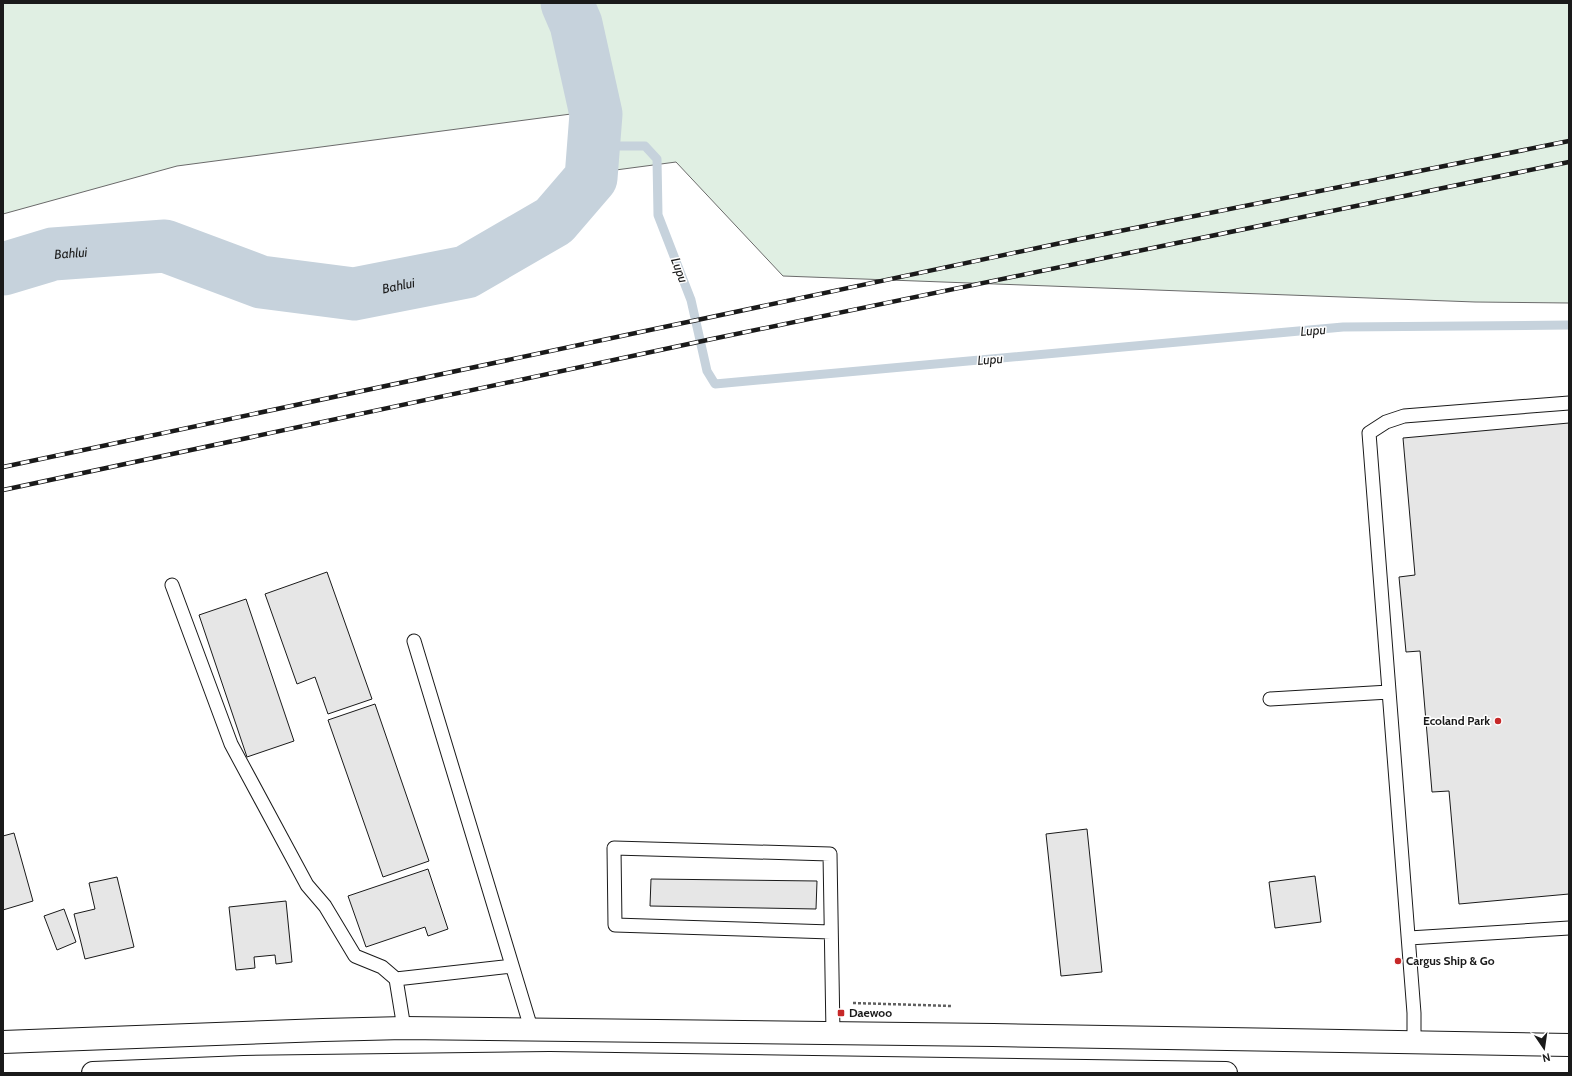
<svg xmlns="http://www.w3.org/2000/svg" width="1572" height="1076" font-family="Cabin,sans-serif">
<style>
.green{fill:#e0efe3;stroke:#6a6a6a}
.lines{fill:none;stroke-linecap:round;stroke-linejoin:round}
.stream{stroke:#c6d2dc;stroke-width:9}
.river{stroke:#c6d2dc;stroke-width:53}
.building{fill:#e6e6e6;stroke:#1a1a1a}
.service-casing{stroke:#1a1a1a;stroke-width:15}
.trunk-casing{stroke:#1a1a1a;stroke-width:24}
.path{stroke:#5f5f5f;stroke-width:2.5;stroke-dasharray:3 2;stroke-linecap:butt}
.service{stroke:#fff;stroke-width:13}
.trunk{stroke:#fff;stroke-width:22}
.rail-casing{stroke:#1a1a1a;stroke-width:4.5}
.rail{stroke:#fff;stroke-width:3;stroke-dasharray:9;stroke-linecap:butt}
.poi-dot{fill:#c62828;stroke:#fff;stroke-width:1.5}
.labels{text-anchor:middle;stroke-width:3;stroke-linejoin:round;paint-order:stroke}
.poi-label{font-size:12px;font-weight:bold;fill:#1a1a1a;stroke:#fff;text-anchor:start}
.water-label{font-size:13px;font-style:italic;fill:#1a1a1a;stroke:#fff}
</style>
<rect width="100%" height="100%" fill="#fff"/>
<path class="green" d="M3 3H1569V303L1475 302 783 276 676 162 578 175 571 114 177 166 3 214Z"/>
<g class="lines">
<path class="stream" d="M593 146H645L657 159 658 215 691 300 707 371 715 384 1343 327 1569 325"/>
<path class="river" id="s1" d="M3 269 53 254 165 246 261 282 354 294 466 272 554 221 591 178 596 114 576 24 567 3"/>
</g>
<path class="building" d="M1569 423V894L1459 904 1449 791 1432 792 1420 651 1406 652 1399 577 1415 575 1403 438Z
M327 572 372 699 328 714 315 677 297 684 265 594Z
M246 599 294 741 247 757 199 615Z
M375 704 429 861 383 877 328 720Z
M1087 829 1102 972 1061 976 1046 834Z
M14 833 33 901 3 910V836Z
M428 869 448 929 428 936 425 927 366 947 348 896Z
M1315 876 1321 922 1275 928 1269 882Z
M117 877 134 947 85 959 74 914 95 909 89 883Z
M651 879 817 881 816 909 650 906Z
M286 901 292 962 276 964 275 955 254 957 255 968 236 970 229 907Z
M64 909 76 942 57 950 44 916Z"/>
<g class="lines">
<defs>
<path id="service" d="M172 585 231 744 307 885 325 906 355 956 382 967 396 979 404 1028
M414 641 531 1028
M1270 699 1389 692
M831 932 615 925 614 848 830 854 833 1033
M1409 938 1569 928
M396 979 512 966
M1414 1042V1013L1369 433 1386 422 1404 416 1569 403"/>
<path id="trunk" d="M3 1042 323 1030 404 1028 993 1035 1569 1045
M93 1073 244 1067 550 1063 1226 1073"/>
</defs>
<use href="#service" class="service-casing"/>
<use href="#trunk" class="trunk-casing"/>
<path class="path" d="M853 1003 952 1006"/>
<use href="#service" class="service"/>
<use href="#trunk" class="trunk"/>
<defs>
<path id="rail" d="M3 467 1075 240 1569 141
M3 490 712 339 1569 162"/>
</defs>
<use href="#rail" class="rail-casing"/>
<use href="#rail" class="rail"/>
</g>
<g class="poi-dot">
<circle cx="1498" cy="721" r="4"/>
<circle cx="1398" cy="961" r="4"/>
<rect x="837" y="1009" width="8" height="8" rx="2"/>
</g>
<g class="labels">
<g class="poi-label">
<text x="1490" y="725" text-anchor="end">Ecoland Park</text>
<text x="1406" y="965">Cargus Ship &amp; Go</text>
<text x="849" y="1017">Daewoo</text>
</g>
<g class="water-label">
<text dy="5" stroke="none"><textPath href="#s1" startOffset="70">Bahlui</textPath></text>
<text transform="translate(680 270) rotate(69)" y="5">Lupu</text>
<text dy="5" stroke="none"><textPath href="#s1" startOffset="406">Bahlui</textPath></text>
<text transform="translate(1313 330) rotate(-5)" y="5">Lupu</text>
<text transform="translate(990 359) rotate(-5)" y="5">Lupu</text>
</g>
</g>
<rect width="1572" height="1076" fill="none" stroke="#1a1a1a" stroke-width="8"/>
<g transform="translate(1544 1048) rotate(167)" stroke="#ffffff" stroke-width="3" paint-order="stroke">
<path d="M0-3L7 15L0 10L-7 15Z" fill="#1a1a1a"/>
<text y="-6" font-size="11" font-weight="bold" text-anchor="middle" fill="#1a1a1a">N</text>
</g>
</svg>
